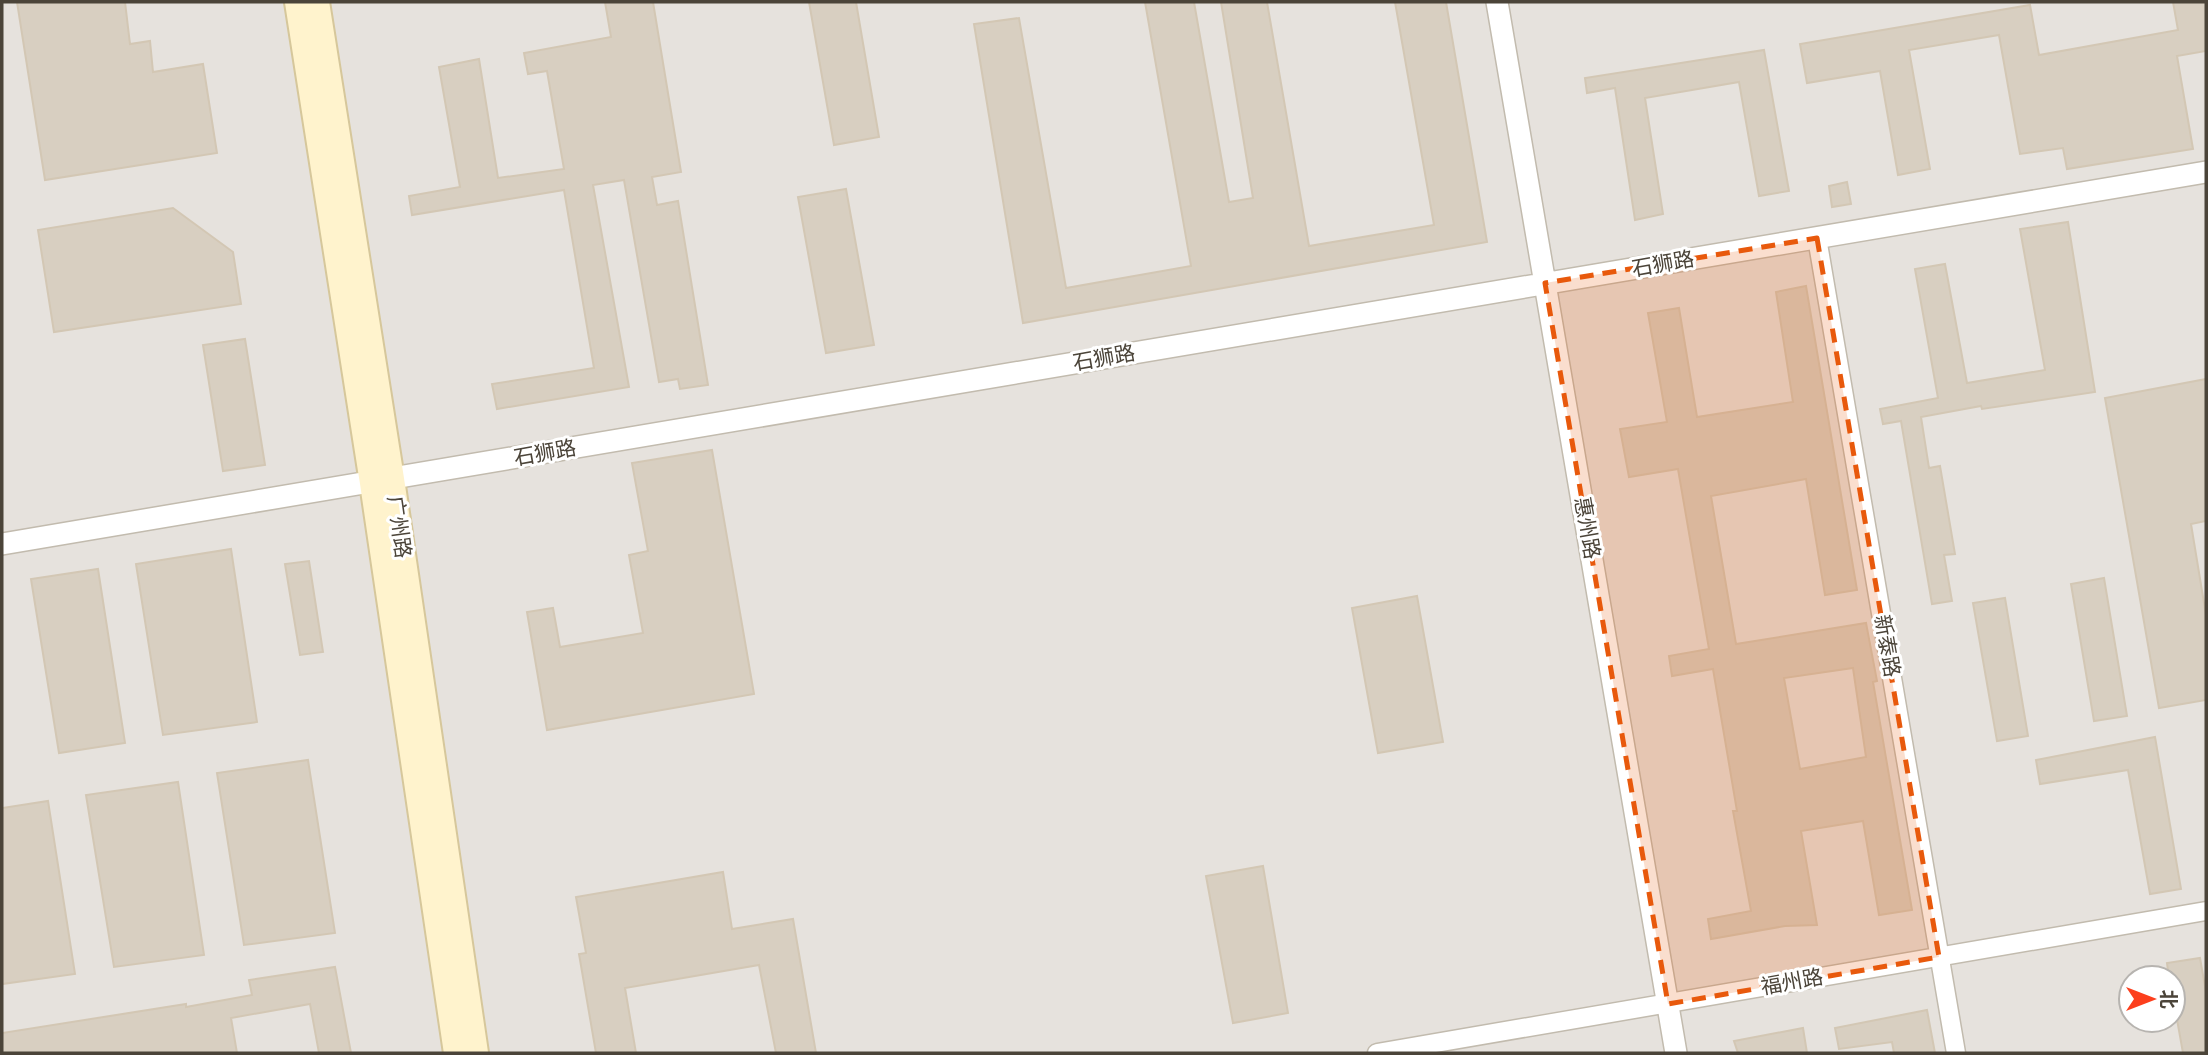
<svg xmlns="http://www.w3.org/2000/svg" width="2208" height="1055" font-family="Roboto,'Noto Sans SC',sans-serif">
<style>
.industrial{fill:#e6e2dd;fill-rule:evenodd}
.building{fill:#d8cfc1;stroke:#d3c7b4;stroke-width:2;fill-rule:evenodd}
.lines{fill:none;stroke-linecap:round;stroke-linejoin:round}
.minor-casing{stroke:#c2bbae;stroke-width:21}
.tertiary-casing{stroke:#c2bbae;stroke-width:24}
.secondary-casing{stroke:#d6c79b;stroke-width:28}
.minor{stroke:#fff;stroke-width:18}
.tertiary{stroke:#fff;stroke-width:21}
.secondary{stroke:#fff3cd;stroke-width:24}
.marked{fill:#e8590c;fill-opacity:0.2;stroke:#e8590c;stroke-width:5;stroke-dasharray:14 9;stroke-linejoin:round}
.labels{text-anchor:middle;stroke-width:6;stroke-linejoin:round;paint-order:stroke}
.street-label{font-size:21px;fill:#4b4439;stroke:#fff}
</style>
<rect width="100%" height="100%" fill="#f6f3ec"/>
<path class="industrial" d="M2 2H2206V1053H2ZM2131 978H2173V1020H2131Z"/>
<path class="building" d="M17 2H125L130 44 150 41 153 72 203 64 217 153 45 180Z
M605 2H653L681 172 652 177 657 205 678 201 708 385 680 389 678 379 659 382 624 180 593 185 629 387 497 409 492 384 594 368 564 190 412 215 409 196 460 187 439 67 479 59 498 178 564 169 547 71 528 74 524 53 611 37Z
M809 2H856L879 137 834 145Z
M1145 2H1194L1229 202 1253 198 1221 2H1267L1309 246 1434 225 1395 2H1446L1487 242 1023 323 974 24 1019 18 1066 288 1191 266Z
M2173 2H2206V51L2177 56 2193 149 2067 169 2063 148 2020 154 1999 35 1909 50 1930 169 1898 175 1880 71 1807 83 1800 44 2030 5 2039 55 2178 30Z
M1764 50 1789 191 1759 196 1739 82 1645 98 1663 214 1635 220 1615 88 1587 93 1585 78Z
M1847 182 1851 204 1832 207 1829 186Z
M846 189 874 345 826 353 798 197Z
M173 208 233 252 241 304 54 332 38 230Z
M2068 222 2095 392 1982 409 1981 406 1921 417 1929 468 1940 466 1955 554 1944 555 1952 601 1932 604 1901 421 1883 424 1880 409 1938 398 1915 269 1945 264 1967 383 2045 370 2020 229Z
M1806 286 1857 590 1825 595 1806 479 1711 496 1736 644 1866 623 1877 681 1873 682 1912 910 1879 915 1863 821 1801 831 1817 925 1785 926 1711 939 1708 919 1751 911 1733 811H1737L1713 669 1672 676 1669 656 1709 649 1678 469 1629 477 1620 429 1667 422 1648 313 1679 308 1697 417 1793 402 1776 292ZM1853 668 1866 757 1800 769 1784 678Z
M245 339 265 465 223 471 203 345Z
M2206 379V521L2191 524 2206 615V700L2159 708 2105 398Z
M712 450 754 694 547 730 527 612 553 608 560 647 643 633 629 555 648 551 632 463Z
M231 549 257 722 163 735 136 564Z
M309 561 323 652 300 655 285 564Z
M98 569 125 743 59 753 31 579Z
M2104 578 2127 716 2094 721 2071 584Z
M1417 596 1443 742 1378 753 1352 608Z
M2005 598 2028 736 1997 741 1973 603Z
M2155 737 2181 889 2150 894 2128 770 2040 784 2036 760Z
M308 760 335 933 244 945 217 773Z
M178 782 204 955 114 967 86 795Z
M48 801 75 974 2 984V808Z
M1263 866 1288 1013 1233 1023 1206 876Z
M723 872 732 929 793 919 816 1053H776L759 965 625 988 636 1053H596L579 954 586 953 576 897Z
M2200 958 2206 992V1053H2183L2173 997V978H2169L2167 963Z
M335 967 351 1053H319L310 1004 231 1018 237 1053H2V1033L186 1004V1007L252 995 249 980Z
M1927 1010 1935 1053H1894L1892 1042 1839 1049 1835 1028Z
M1803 1028 1807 1053H1738L1734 1041Z"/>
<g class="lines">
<defs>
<path id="minor" d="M1817 238 1956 1053
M1377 1053 2206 911"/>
<path id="tertiary" d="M1497 2 1676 1053
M2 544 2206 172"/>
<path id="secondary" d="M297 2 372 483 456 1053
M317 2 392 479 476 1053"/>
</defs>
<use href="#minor" class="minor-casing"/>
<use href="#tertiary" class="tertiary-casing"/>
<use href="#secondary" class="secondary-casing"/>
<use href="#minor" class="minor"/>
<use href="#tertiary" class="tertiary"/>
<use href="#secondary" class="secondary"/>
</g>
<path class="marked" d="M1817 238 1939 957 1668 1004 1545 283Z"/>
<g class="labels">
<g class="street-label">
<text transform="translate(1663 264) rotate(-10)" y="7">石狮路</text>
<text transform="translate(1104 358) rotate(-10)" y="7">石狮路</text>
<text transform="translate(545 453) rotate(-10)" y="7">石狮路</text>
<text transform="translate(399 527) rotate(82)" y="7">广州路</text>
<text transform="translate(1587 528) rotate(80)" y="7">惠州路</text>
<text transform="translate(1887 646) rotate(80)" y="7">新泰路</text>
<text transform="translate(1792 982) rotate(-10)" y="7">福州路</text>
</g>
</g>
<rect width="2208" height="1055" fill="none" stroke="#4b4439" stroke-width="7"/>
<g transform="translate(2152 999) rotate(90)"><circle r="33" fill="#ffffff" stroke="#b7b4b0" stroke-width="2"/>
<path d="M0-5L12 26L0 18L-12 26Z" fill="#fc3f1d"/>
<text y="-10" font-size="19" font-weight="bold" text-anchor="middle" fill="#4b4439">北</text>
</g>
</svg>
